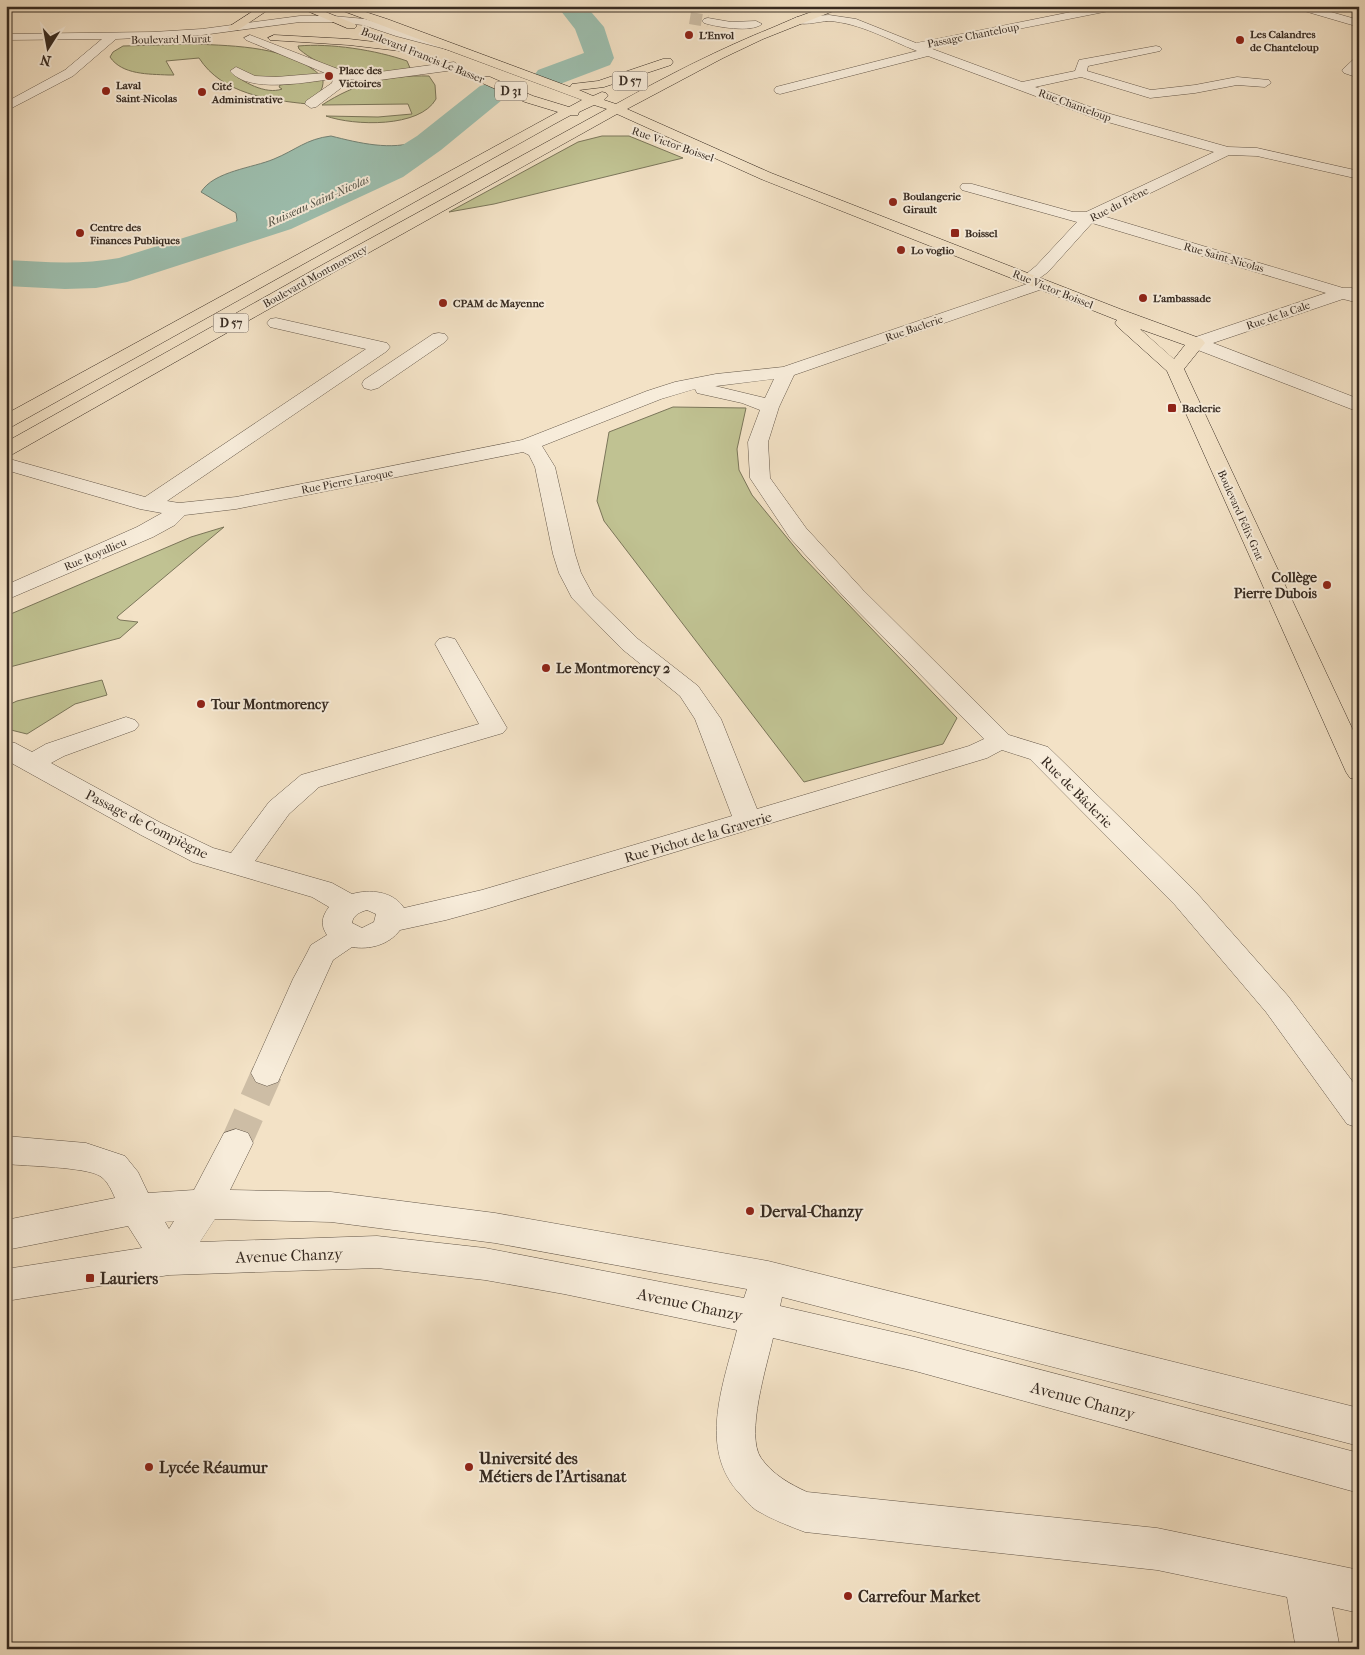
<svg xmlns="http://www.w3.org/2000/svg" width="1365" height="1655" font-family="'IM FELL French Canon',serif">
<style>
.green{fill:#c0c292;stroke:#7b765a}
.water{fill:#9dbfaf;stroke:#748376}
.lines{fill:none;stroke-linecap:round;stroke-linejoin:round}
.river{fill:#9dbfaf;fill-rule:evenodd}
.minor-tunnel-far1{stroke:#cdbda5;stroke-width:12;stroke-dasharray:12 6;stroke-linecap:butt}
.minor-tunnel{stroke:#cdbda5;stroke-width:31;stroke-dasharray:31 16;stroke-linecap:butt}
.minor-casing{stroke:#65584a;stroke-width:1}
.major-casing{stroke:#362a21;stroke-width:1}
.minor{fill:#f7ecda;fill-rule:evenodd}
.major{fill:#f3e2c6;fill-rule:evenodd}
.poi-dot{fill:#8f2418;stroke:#f7ecda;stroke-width:2}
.labels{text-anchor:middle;stroke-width:4;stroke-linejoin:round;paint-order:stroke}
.far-poi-label{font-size:11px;font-weight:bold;fill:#362a21;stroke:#f7ecda;text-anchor:start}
.far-street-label{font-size:11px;fill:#362a21;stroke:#f7ecda}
.shield{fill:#f7ecda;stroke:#706458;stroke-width:1}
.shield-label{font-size:12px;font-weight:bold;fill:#362a21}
.far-water-label{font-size:12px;font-style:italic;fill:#504f44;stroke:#f7ecda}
.poi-label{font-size:14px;font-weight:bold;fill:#362a21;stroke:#f7ecda;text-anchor:start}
.street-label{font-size:14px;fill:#362a21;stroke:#f7ecda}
.near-poi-label{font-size:16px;font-weight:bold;fill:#362a21;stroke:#f7ecda;text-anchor:start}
.near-street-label{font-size:16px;fill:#362a21;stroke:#f7ecda}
</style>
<rect width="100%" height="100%" fill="#f3e2c6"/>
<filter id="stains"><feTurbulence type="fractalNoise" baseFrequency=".004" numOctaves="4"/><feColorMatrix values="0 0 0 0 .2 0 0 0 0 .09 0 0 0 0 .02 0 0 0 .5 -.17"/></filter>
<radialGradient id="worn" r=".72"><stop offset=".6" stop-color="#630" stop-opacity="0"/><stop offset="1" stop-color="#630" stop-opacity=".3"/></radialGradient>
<path class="green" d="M195 44C235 46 290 46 321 76 300 77 278 80 256 77 246 75 241 69 230 71 242 82 266 95 282 89L279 87 280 85 323 79C324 91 317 97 308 104 269 100 222 94 199 58L166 61 174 75H168C149 74 122 75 110 57L113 52 123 46Z
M298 46C330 43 376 50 407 61L410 68C401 74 390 74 380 74 350 73 322 69 299 49Z
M429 76 435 85 436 99C420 128 354 126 326 116L378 117 412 114 408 104 322 105C356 83 388 75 429 76Z
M602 136H629L683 158 494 204 449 212 578 142Z
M673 407 746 408 737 449 739 470 752 495 802 556 957 718 943 744 804 782 604 521 597 501 609 432Z
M224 527 118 616 117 618 120 620 138 622 120 638 6 668V616L191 537Z
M102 680 107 695 75 704 27 734 11 730 6 726V706L17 701Z"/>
<path class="water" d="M331 136C359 143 391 151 419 141L376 172 233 229 237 220 236 213 201 192C214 171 253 168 274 159 296 150 306 139 331 136Z"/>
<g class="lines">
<path class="river" d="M557 6H586L604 27 614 58 610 65 560 84 549 86 538 84 533 77 538 70 584 53 575 29Z
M491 83 502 86 507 93 502 100 441 150 403 177 291 229 127 282 96 288 65 289 6 286V260C44 262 81 265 119 258L263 213 377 161 417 136 480 86Z"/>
<path class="minor-tunnel-far1" d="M690 18 708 21"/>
<path class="minor-tunnel" d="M236 1143 267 1073"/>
<defs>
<path id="minor" d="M1101 6H1124L1119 9 927 47 1022 82 1075 71 1079 60 1156 46 1160 47 1162 49 1160 51 1088 66 1087 71 1151 90 1195 85 1237 77 1269 80 1271 83 1265 87 1237 85 1195 93 1150 98 1081 77 1035 87 1107 113 1228 147 1257 148 1359 171V179L1257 156 1229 155 1103 216 1343 288H1352L1359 293V303L1343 299 1213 343 1359 399V412L1190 347 1187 343 1190 339 1326 293 1092 223 1048 272 1037 280 1048 281 1050 284 1048 287 794 375 779 407 768 442 770 478 806 528 863 590 1009 735 1048 747 1195 891 1288 996 1359 1090V1128L1347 1124 1266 1012 1175 905 1030 759 1002 750 987 758 486 909 446 920 400 930C389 945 369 950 352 947L333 960 278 1082 267 1086 256 1082 251 1073 293 979 307 953 311 945 327 935C320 925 322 916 329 907L312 897 193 862 141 835 6 760V741L15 743 32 752 46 744 117 720 126 717 135 720 139 725 135 730 64 756 51 763 161 823 213 848 231 853 269 802 301 775 479 724 435 644 439 639 447 637 455 639 507 728 503 733 319 787 289 814 255 861 332 883 352 894C370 889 393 891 404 908L482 890 732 816 695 719 680 696 622 649 572 598 559 573 553 554 535 467 529 455 523 452 236 509 185 515 175 525 153 537 6 600V585L137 527 162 513 140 509 6 470V458L145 497 366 349 270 327 267 323 270 319 276 318 387 343 390 347 387 351 167 501 179 503 236 497 522 440 647 391 675 382 716 374 783 367 1027 284 1022 282 1020 279 1036 266 1077 222 962 190 960 187 962 184H972L1073 212H1086L1214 152 1097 119 928 56 780 94 776 93 774 90 776 87 917 51C889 40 860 23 829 21 819 21 799 28 791 20L797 17 829 15 856 19 916 43ZM774 379 765 398 715 386H716ZM695 389 697 393 742 403 760 410 748 442 750 478 790 538 847 600 984 739 969 746 757 809 721 719 698 686 638 639 593 595 581 573 575 554 555 467 542 446 661 399ZM367 910 376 914 374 922 362 928 352 923C353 915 360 912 367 910Z
M1293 6H1310L1359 20V27L1294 8Z
M300 16H333L365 19 457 46 459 48 453 51 396 36 363 25 333 22H300L202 35 116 39 73 76 6 111V102L65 70 102 39 6 40V34L153 32 202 29Z
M708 18 731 22 756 21 762 24C751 33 717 27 704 23L702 21 704 19Z
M250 35 343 71 372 73 454 62 460 66 454 70 372 81 346 79 341 88 316 107 311 108 305 104 306 101 332 83 333 79C306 82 249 94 230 71L236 67 255 76 276 77 325 73 246 40 244 38Z
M1359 57V67L1357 69 1359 70V78L1344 73 1342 70 1355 58Z
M439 333 445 334 448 338 445 342 378 388 371 390 364 388 362 384 364 380 433 334Z
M236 1129 248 1133 253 1143 230 1190 331 1192 495 1213 768 1261 1359 1408V1446L782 1297 780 1306 915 1337 1359 1453V1493L915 1371 773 1338C767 1365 745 1435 761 1458 773 1475 790 1484 807 1492L1157 1528 1359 1570V1613L1332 1607 1340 1649H1296L1287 1597 1157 1570 805 1532C789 1526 771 1519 756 1510 750 1506 745 1499 740 1494 697 1448 724 1383 737 1330L564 1294 485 1280 377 1268 169 1275 6 1301V1269L142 1248 128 1226 6 1250V1220L115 1198C112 1191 107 1180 100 1176 86 1167 26 1166 6 1164V1136L86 1143 125 1156 138 1172 148 1193 194 1190 224 1133ZM215 1219 331 1222 495 1243 747 1289 744 1298 485 1248 377 1236 200 1242ZM174 1221 169 1229 165 1222Z"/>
<path id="major" d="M261 6H274L238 30H230L228 28 230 26Z
M296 6H311L355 24 357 26 355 28H347Z
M330 6H347L387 19 570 87 572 84 598 81 663 59H671L673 62 671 65 604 87 579 90 593 96 602 92 606 93 608 96 604 100 616 104C667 76 719 49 774 27 797 17 821 6 846 6L763 39 723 58 627 109 771 173 1120 309 1202 339 1205 343 1184 369 1359 743V780L1350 778 1346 772 1167 371 1118 327 1115 323 1117 320 761 179 617 114 336 271 13 454 6 456V442L324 264 607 109 594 105 579 112 578 115H571L558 122 13 426 6 428V414L558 112 525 102 482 83 480 80 482 77H490L533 96 569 107 582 100ZM1140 329 1185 345 1174 359Z
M274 35 349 39 409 46 415 49 409 52 349 45 270 40 268 38Z"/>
</defs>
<use href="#minor" class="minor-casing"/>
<use href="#major" class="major-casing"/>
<use href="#minor" class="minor"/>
<use href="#major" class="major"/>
</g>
<g class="poi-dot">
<circle cx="689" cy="35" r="5"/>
<circle cx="1240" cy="40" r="5"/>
<circle cx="329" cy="76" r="5"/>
<circle cx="106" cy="91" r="5"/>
<circle cx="202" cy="92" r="5"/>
<circle cx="893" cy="202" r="5"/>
<circle cx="80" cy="233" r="5"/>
<rect x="950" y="228" width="10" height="10" rx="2.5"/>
<circle cx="901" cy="250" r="5"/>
<circle cx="1143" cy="298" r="5"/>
<circle cx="443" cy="303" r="5"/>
<rect x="1167" y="403" width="10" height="10" rx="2.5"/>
<circle cx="1327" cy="585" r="5"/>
<circle cx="546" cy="668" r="5"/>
<circle cx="201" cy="704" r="5"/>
<circle cx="750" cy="1211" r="5"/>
<rect x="85" y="1273" width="10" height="10" rx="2.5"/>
<circle cx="149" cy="1467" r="5"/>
<circle cx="469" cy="1467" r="5"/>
<circle cx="848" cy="1596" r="5"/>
</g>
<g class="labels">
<g class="far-poi-label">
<text x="1250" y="38">Les Calandres<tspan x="1250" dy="13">de Chanteloup</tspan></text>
<text x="699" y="39">L'Envol</text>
<text x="339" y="74">Place des<tspan x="339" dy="13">Victoires</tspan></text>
<text x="116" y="89">Laval<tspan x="116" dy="13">Saint-Nicolas</tspan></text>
<text x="212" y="90">Cité<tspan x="212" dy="13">Administrative</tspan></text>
<text x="903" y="200">Boulangerie<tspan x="903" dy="13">Girault</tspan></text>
<text x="90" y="231">Centre des<tspan x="90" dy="13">Finances Publiques</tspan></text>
<text x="965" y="237">Boissel</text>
<text x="911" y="254">Lo voglio</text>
<text x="1153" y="302">L'ambassade</text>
<text x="453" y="307">CPAM de Mayenne</text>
<text x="1182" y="412">Baclerie</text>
</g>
<g class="far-street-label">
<text transform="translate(973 35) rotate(-11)" y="4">Passage Chanteloup</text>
<text transform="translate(171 39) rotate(-1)" y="4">Boulevard Murat</text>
<text transform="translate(423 55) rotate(22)" y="4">Boulevard Francis Le Basser</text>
<text transform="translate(1075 105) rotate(20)" y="4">Rue Chanteloup</text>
<text transform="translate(673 144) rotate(19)" y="4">Rue Victor Boissel</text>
<text transform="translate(1119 204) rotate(-27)" y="4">Rue du Frêne</text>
<text transform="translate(1224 257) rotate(16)" y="4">Rue Saint-Nicolas</text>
<text transform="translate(315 276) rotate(-29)" y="4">Boulevard Montmorency</text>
<text transform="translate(1053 289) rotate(22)" y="4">Rue Victor Boissel</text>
<text transform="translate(1278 315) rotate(-19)" y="4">Rue de la Cale</text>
<text transform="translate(914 328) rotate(-19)" y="4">Rue Baclerie</text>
<text transform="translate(347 481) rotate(-11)" y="4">Rue Pierre Laroque</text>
<text transform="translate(1241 515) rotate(66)" y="4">Boulevard Félix Grat</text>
<text transform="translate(95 554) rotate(-23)" y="4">Rue Royallieu</text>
</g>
<g class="shield">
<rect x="612.5" y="71.5" width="35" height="19" rx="4"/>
<rect x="495" y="81.5" width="32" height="19" rx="4"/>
<rect x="213.5" y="313.5" width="35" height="19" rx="4"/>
</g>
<g class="shield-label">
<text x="630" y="85">D 57</text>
<text x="511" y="95">D 31</text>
<text x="231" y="327">D 57</text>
</g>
<g class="far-water-label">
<text transform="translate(318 201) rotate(-24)" y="4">Ruisseau Saint-Nicolas</text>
</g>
<g class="poi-label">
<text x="1317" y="582" text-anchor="end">Collège<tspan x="1317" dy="16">Pierre Dubois</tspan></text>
<text x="556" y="673">Le Montmorency 2</text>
<text x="211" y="709">Tour Montmorency</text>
</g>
<g class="street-label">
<text transform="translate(1077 792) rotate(45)" y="5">Rue de Bâclerie</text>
<text transform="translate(147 824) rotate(27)" y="5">Passage de Compiègne</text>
<text transform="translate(698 837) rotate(-16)" y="5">Rue Pichot de la Graverie</text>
</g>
<g class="near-poi-label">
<text x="760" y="1217">Derval-Chanzy</text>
<text x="100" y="1284">Lauriers</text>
<text x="479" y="1464">Université des<tspan x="479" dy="18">Métiers de l'Artisanat</tspan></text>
<text x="159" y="1473">Lycée Réaumur</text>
<text x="858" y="1602">Carrefour Market</text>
</g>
<g class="near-street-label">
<text transform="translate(289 1255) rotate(-2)" y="6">Avenue Chanzy</text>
<text transform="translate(690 1304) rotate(12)" y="6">Avenue Chanzy</text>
<text transform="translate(1083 1400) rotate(15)" y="6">Avenue Chanzy</text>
</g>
</g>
<rect width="1365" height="1655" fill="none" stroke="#f3e2c6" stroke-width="25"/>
<rect x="8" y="8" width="1350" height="1640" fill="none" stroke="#362a21" stroke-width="2.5"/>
<rect x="12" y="12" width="1340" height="1630" fill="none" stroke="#362a21"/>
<g transform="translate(48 48) rotate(191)" stroke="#f7ecda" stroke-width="4" paint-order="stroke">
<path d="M0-4L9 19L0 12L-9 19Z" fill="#362a21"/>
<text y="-8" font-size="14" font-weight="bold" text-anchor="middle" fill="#362a21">N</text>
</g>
<rect width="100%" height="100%" filter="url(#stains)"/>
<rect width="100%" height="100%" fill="url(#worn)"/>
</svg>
